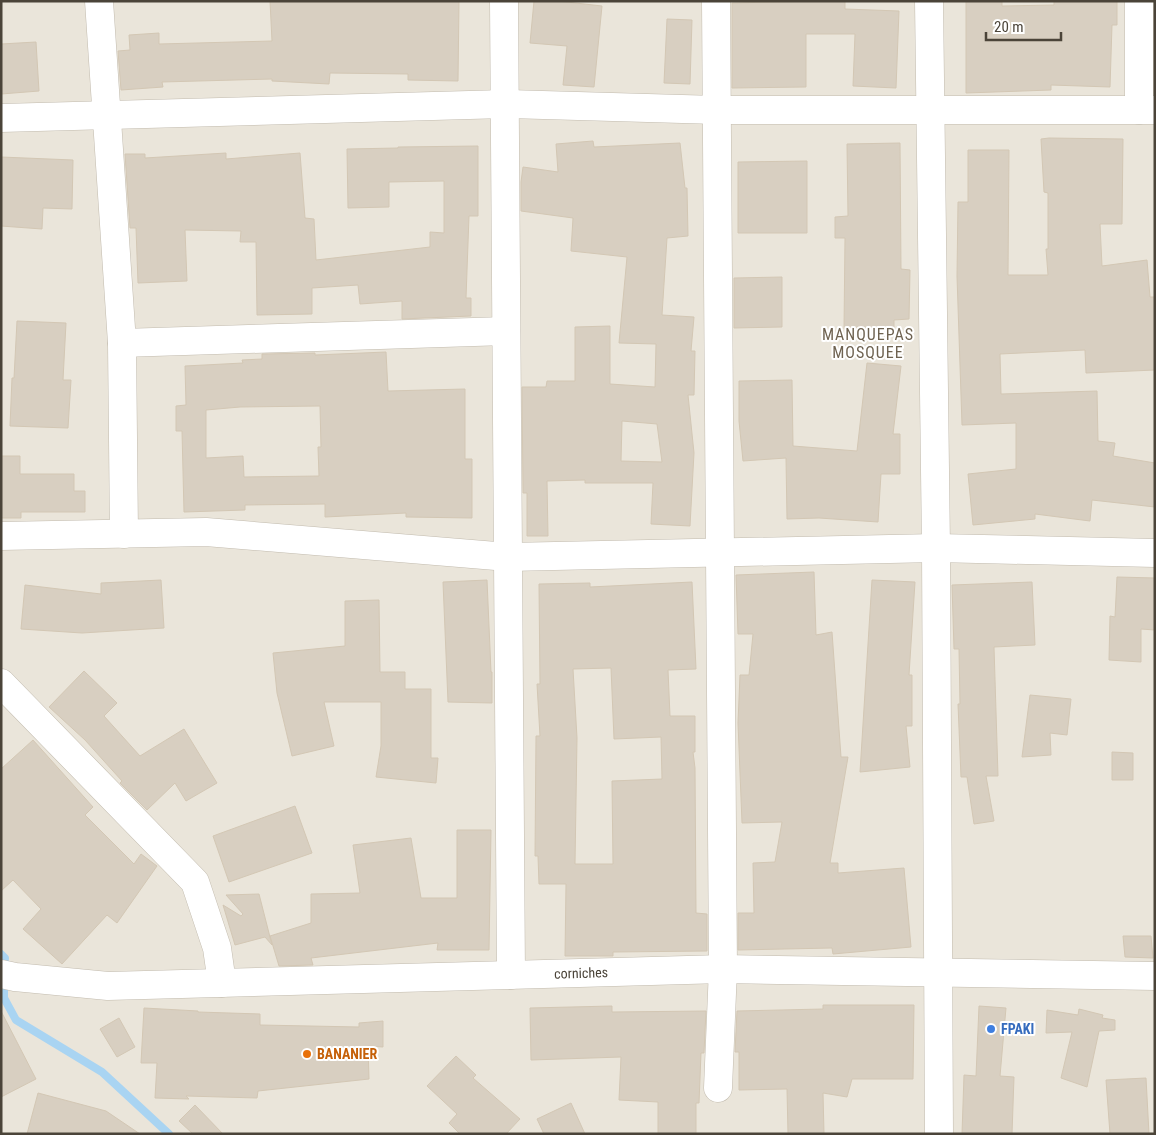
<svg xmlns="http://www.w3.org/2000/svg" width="1156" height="1135" font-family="'Roboto Condensed',sans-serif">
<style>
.residential{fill:#eae5da}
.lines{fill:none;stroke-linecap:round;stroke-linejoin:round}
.stream{stroke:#a9d4f2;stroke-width:8}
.building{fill:#d8cfc1;stroke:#d3c7b4;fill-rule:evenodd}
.minor-casing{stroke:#c2bbae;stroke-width:29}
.minor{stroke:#fff;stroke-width:28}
.shop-dot{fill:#3f7fe0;stroke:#fff;stroke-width:2}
.food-dot{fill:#e8710a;stroke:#fff;stroke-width:2}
.labels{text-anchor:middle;stroke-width:4;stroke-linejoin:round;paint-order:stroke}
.street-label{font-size:14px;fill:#4b4439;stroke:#fff}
.shop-label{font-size:14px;font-weight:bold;fill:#366cbe;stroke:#fff;text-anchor:start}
.food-label{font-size:14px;font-weight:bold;fill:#c56008;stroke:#fff;text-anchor:start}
.quarter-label{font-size:16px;letter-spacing:1px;fill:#6e6250;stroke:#fff}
</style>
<rect width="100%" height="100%" fill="#f6f3ec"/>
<path class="residential" d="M1 1H1155V1134H1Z"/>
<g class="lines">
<path class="stream" d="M1 954 5 958 4 969
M4 980V998L16 1020 102 1072 169 1134"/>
</g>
<path class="building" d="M270 1H459L458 81 408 80V74L330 73 329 84 272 81V79L162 82 163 87 121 90 118 51 130 50 129 35 159 33V44L272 41Z
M534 1H558L602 6 594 87 563 85 567 46 530 43Z
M818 1H845V9L899 11 896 88 853 86 855 34H806V87L732 88V3Z
M966 1H1002V6L1054 5V1H1117V25H1112L1110 87 1051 85V90L966 93Z
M667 19 692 20 690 84 664 83Z
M36 42 39 91 1 94V44Z
M1049 138 1123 139 1122 224H1100L1102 266 1147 260 1150 297H1155V370L1086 373 1085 350 1000 354 1001 394 1097 391 1098 441 1115 443 1113 456 1155 463V507L1092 500 1090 521 1035 514V519L973 525 968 474 1016 469V423L962 425 957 276 958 202H968V150H1009L1008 275H1048L1046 249H1048V193L1044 192 1041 139Z
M593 141 594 147 680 143 685 188H687L688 236 667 238 662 315 694 317 691 351H695L694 395H688L694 453 690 526 651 524 653 483H585V480L547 481 548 536H527V493H523L522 387H546L547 381H575V327L610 326V384L655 387 656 344 619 343 627 257 571 251 573 218 521 211V182L523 167 558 172 556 144ZM622 421 657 424 662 462 621 461Z
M900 143 901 269 910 270 909 319 894 320V330L844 329 845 238H835V217L848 216 847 144Z
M478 146V216H469L466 298H471V316L402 319V301L360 304 358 285 312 288V314L257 315 256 242H240L241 231 185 230 187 281 138 283 136 228H130L125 154H145V158L226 153V159L300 153 305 218 314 219 316 260 430 247V232L444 233V181L389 182V207L348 208 347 149 398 148V147Z
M1 157 73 160 72 209 43 208 42 229 1 226Z
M807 161V233H738V162Z
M782 277V327L734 328V278Z
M17 321 66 323 63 380H71L68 428 10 426 12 378H14Z
M386 352 388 391 465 389V459H472V518L406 517V513L325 517V504L245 505V510L184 512 182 431H176V406L186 405 185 366 243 363 242 360 262 359V354L315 353V355ZM320 406 321 447H318L319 476 244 477 243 456 206 458V410L240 407Z
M867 363 901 366 893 434H900V474H881L878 522 819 518 787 519 786 458 743 461 739 421V381L792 380 793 446 857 451Z
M1 456H20V474H74V491H85V512H21V518H1Z
M814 572 816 635 832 632 841 757H848L830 863H838V873L904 868 911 947 833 954 832 948 738 950V913H754L753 863 775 862 782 822 742 823 738 723 740 675H749L753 634H738L736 575Z
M1117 577 1155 578V630L1141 629V662L1109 660 1110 616 1115 617Z
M161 580 164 628 82 633 21 629 25 585 101 594V583Z
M487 580 491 672H492V703L448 702 443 582Z
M872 580 915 582 909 675H912V726H906L910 767 860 772Z
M692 582 696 669 668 670 670 716H695V752H693L695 768 696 913 707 914V951L613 952V956H565L566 884H539L538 856H535L536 736H540L537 684H540L539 584 590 583V587ZM611 668 614 739 661 737 662 779 612 781 613 864H575L577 738 573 669Z
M1032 582 1035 645 994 647 998 776H986L994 821 974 824 967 777H961L958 704H960L959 649H954L952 585Z
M379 600 380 672H405V689H431V758H438L436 783 376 777 381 746V702H324L334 746 292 756 277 693 273 653 345 646V601Z
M84 671 117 703 104 716 140 756 184 729 217 783 186 801 175 783 147 810 120 783 122 781 85 740 49 707Z
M1030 695 1071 699 1067 735 1050 733 1051 755 1022 757Z
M33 740 93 807 85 815 134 864 141 854 157 866 117 923 107 915 62 964 23 929 41 909 13 880 1 891V769Z
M1112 752 1133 753V780H1112Z
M295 806 312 853 229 882 213 836Z
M457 830H491L489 950H437L438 943 311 958 313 965 279 966 270 936 311 923V894L360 893 353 845 411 838 421 898H457Z
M259 894 272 945 265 937 235 945 223 905 241 916 243 914 226 895Z
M1123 936H1151L1153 958 1125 957Z
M823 1005H914L913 1079H852L847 1097 823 1093 824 1134H788L787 1089 739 1090V1052H735L737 1011 823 1009Z
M612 1006V1012L706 1011 704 1053H701L699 1103H696V1134H658V1102L619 1100 621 1057 531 1060 530 1008Z
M979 1006 1006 1008 1000 1076 1014 1077 1012 1134H962L964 1075 976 1076Z
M144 1008 198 1011V1012L260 1014V1025L359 1027V1023L383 1021V1047L368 1046 369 1079 258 1091 257 1098 186 1096 189 1099 155 1098 157 1063H141Z
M1079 1009 1103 1015 1102 1018 1115 1020V1030L1099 1031 1087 1087 1061 1078 1072 1032 1046 1033 1047 1010 1078 1015Z
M1 1011 36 1079 1 1097Z
M119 1018 135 1047 117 1057 100 1029Z
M456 1056 476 1075 473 1078 520 1119 506 1134H460L449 1123 457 1114 427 1086Z
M1146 1078 1149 1134H1110L1106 1080Z
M38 1093 106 1111 140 1134H27Z
M571 1103 585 1134H544L537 1119Z
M195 1105 223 1134H193L179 1121Z"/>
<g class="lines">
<defs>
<g id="minor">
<path d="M99 1 122 343 506 331"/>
<path d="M504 1 511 975"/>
<path d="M716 1 723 969 718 1088"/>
<path d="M929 1 936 548 939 1134"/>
<path d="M1139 1V110"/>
<path d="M1 118 505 104 717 110H1155"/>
<path d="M122 343 124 534"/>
<path d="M1 536 206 532 508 557 936 548 1155 553"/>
<path d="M1 683 195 882 217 948 222 983"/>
<path id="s1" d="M1 974 15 977 108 986 723 969 1155 976"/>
</g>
</defs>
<use href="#minor" class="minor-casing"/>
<use href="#minor" class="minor"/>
</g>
<circle class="shop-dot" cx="991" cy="1029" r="5"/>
<circle class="food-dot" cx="307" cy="1054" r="5"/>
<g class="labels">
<g class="street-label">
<text dy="5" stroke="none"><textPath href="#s1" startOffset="581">corniches</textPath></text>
</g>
<g class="shop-label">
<text x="1001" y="1034">FPAKI</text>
</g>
<g class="food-label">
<text x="317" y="1059">BANANIER</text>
</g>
<g class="quarter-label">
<text x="868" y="340">MANQUEPAS<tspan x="868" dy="18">MOSQUEE</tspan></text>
</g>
</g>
<rect width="1156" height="1135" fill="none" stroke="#4b4439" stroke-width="5"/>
<path d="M986 32v8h75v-8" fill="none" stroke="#4b4439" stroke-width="2.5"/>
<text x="994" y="32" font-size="15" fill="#4b4439" stroke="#ffffff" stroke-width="4" paint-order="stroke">20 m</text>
</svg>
